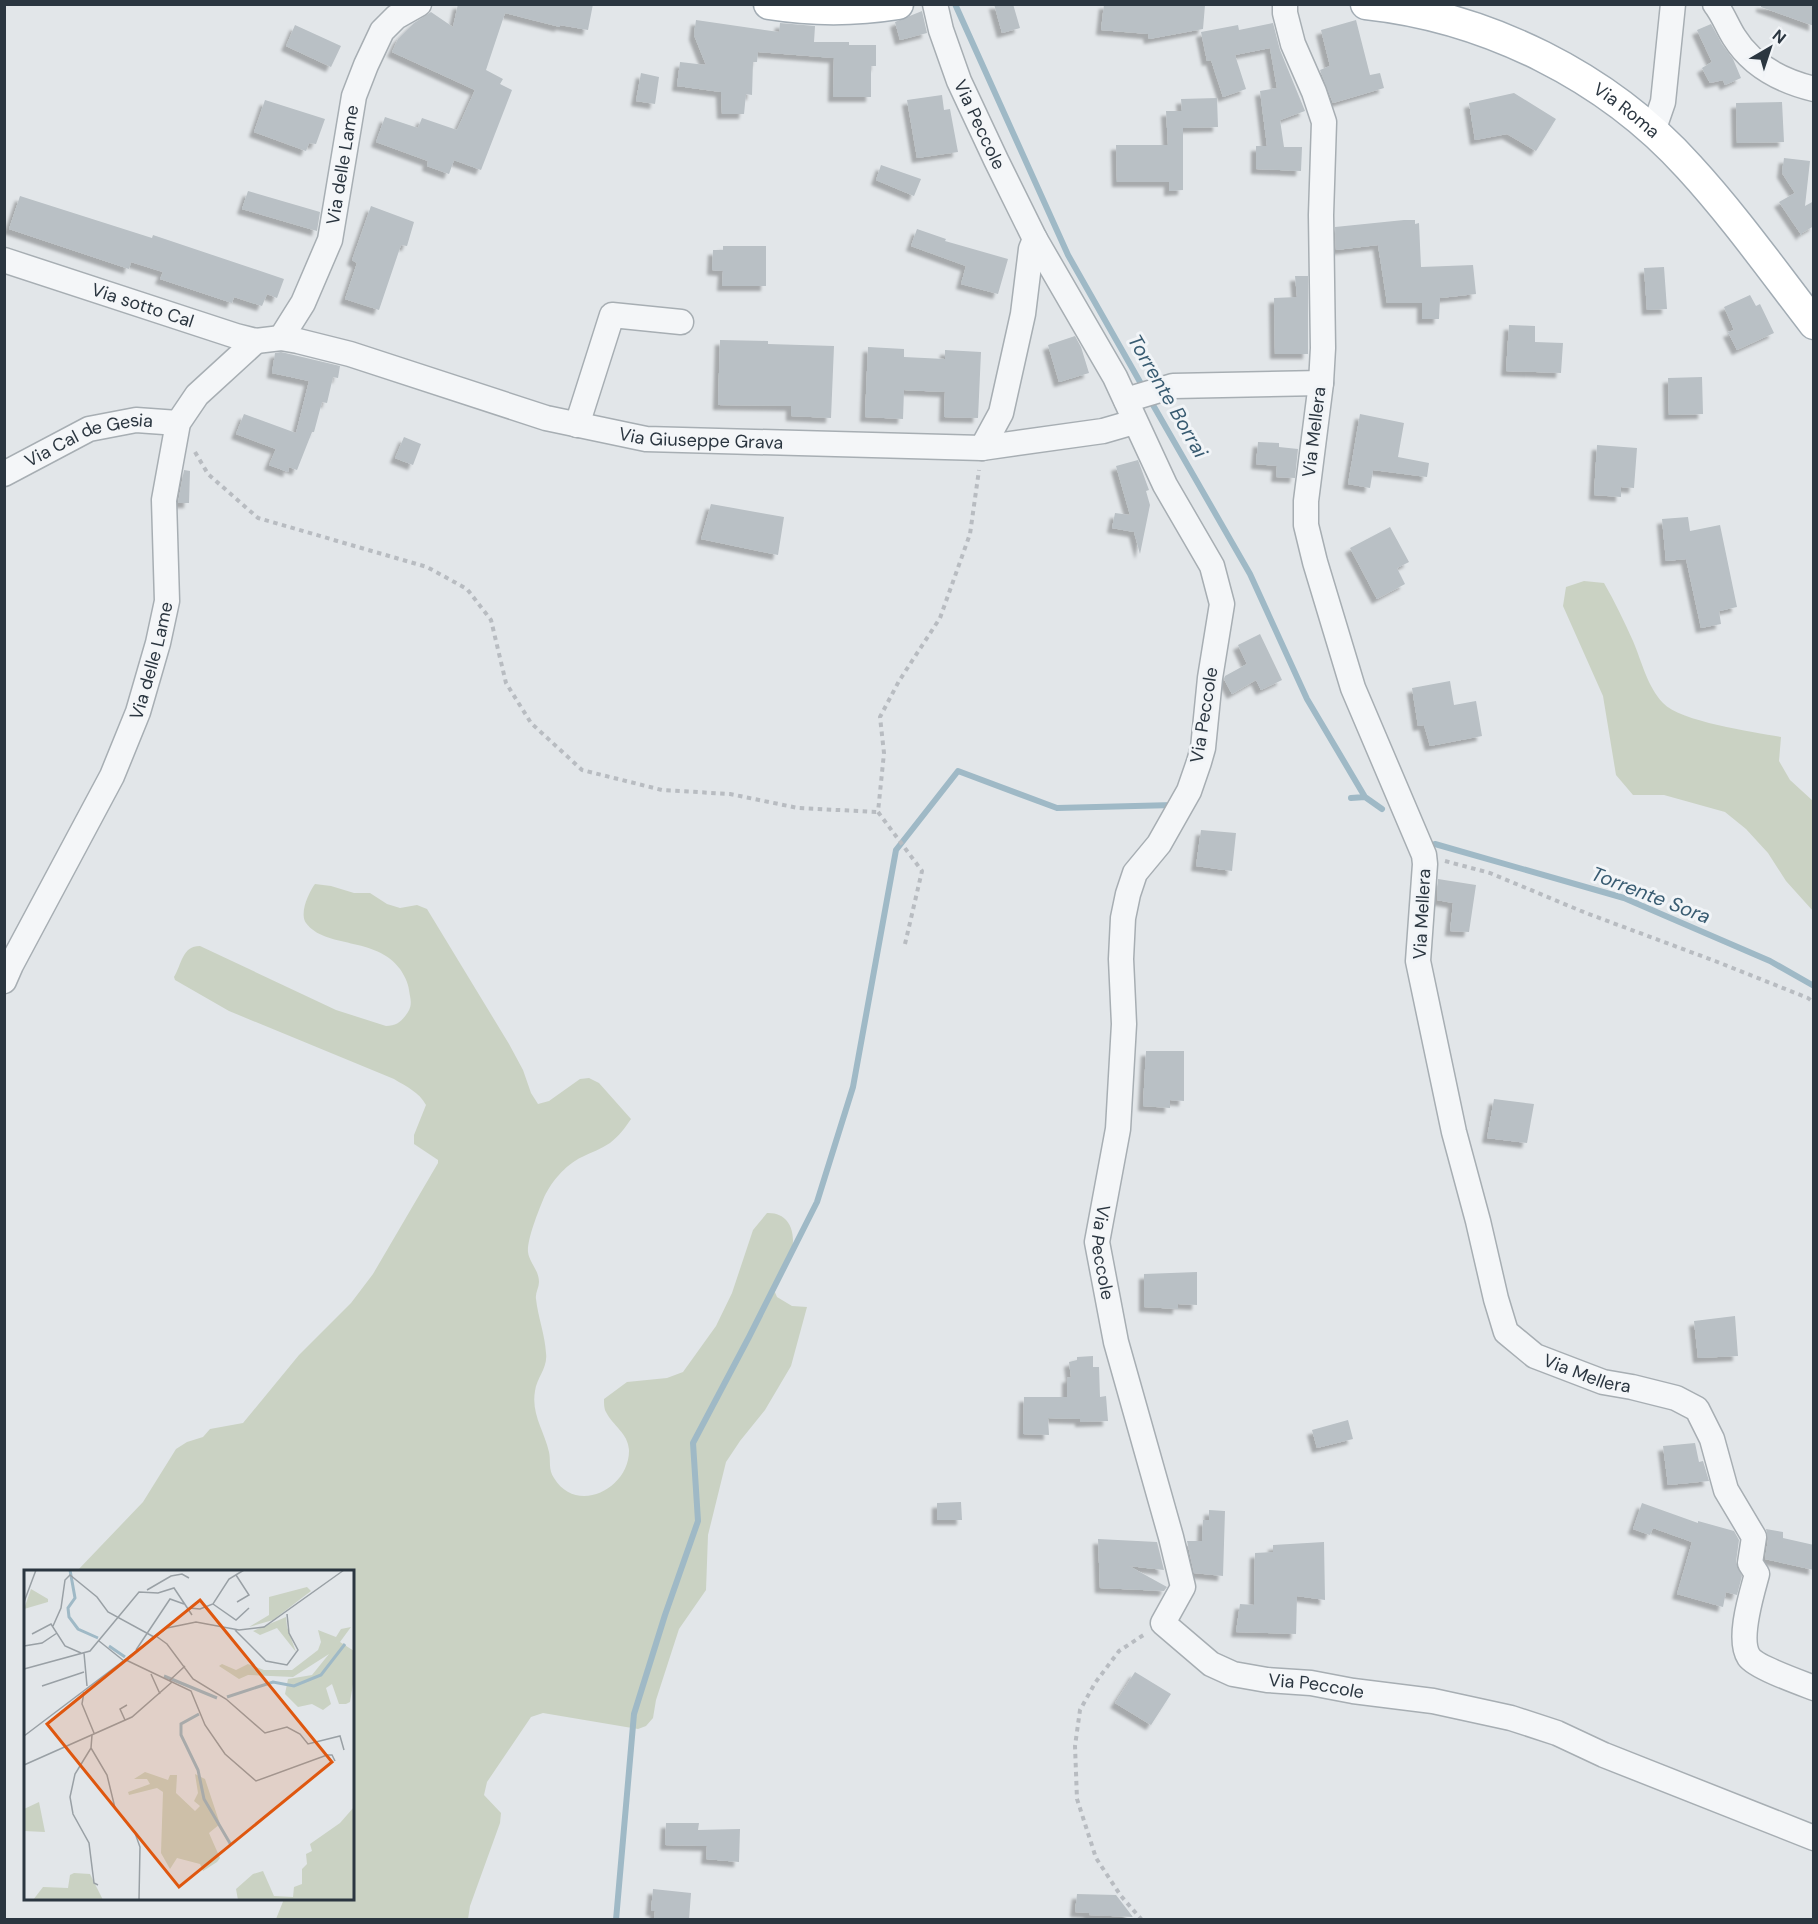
<svg xmlns="http://www.w3.org/2000/svg" width="1818" height="1924" font-family="'DM Sans',sans-serif">
<style>
.green{fill:#cad2c3}
.lines{fill:none;stroke-linecap:round;stroke-linejoin:round}
.stream{stroke:#9fb9c6;stroke-width:6}
.building{fill:#b9c0c5;filter:url(#shadow)}
.minor-casing{stroke:#a7aeb3;stroke-width:27}
.major-casing{stroke:#a2acb4;stroke-width:33}
.path{stroke:#b8bcc1;stroke-width:4;stroke-dasharray:4.5 4.5;stroke-linecap:butt}
.minor{stroke:#f4f6f8;stroke-width:24}
.major{stroke:#fff;stroke-width:30}
.labels{text-anchor:middle;stroke-width:6;stroke-linejoin:round;paint-order:stroke}
.street-label{font-size:18px;fill:#2b3640;stroke:#f1f4f7}
.water-label{font-size:20px;font-style:italic;fill:#385b71;stroke:#f1f4f7}
.inset-river{fill:none;stroke:#9fb9c6;stroke-width:3}
.inset-road{fill:none;stroke:#99a0a5;stroke-width:1.5}
.view{fill:#df570f;fill-opacity:0.15;stroke:#df570f;stroke-width:3}
.inset-edge{fill:none;stroke:#2b3640;stroke-width:3}
</style>
<defs>
<filter id="shadow"><feDropShadow dx="-5" dy="5" stdDeviation="1.5" flood-color="#0004"/></filter>
</defs>
<rect width="100%" height="100%" fill="#e2e6e9"/>
<path class="green" d="M1584 581 1604 583C1615 602 1624 621 1633 641 1642 662 1647 686 1663 703 1681 722 1754 732 1781 737L1779 761 1790 780 1813 801V911L1786 881 1768 853 1746 829 1725 812 1664 795H1633L1616 775 1603 696 1563 606 1566 587Z
M315 884 331 886 354 893H370L387 904 400 908 417 905 427 909 509 1044 523 1070 531 1093 538 1104 549 1101 580 1079 589 1078 599 1083 631 1119C625 1128 619 1136 610 1143 601 1149 592 1152 582 1157 565 1165 550 1183 543 1200 538 1212 527 1240 528 1252 529 1262 539 1270 539 1282 539 1288 535 1293 536 1299 538 1317 545 1335 546 1353 548 1368 537 1377 535 1391 531 1414 544 1430 549 1452 551 1461 548 1469 554 1478 577 1516 630 1488 629 1450 628 1433 613 1426 606 1412 604 1409 604 1403 604 1399L627 1382 667 1378 683 1372 716 1326 732 1293 753 1230 767 1213C788 1212 796 1230 792 1250 789 1263 780 1277 774 1290L777 1297 792 1306 807 1307 791 1366 765 1410 740 1441 726 1462 708 1535 706 1590 679 1629 656 1700 653 1718 646 1726 638 1729 543 1713 531 1717 487 1782 484 1795 501 1813 500 1823 470 1906 468 1919H276L284 1899 352 1898V1572L77 1571 143 1502 176 1449 187 1442 203 1437 210 1429 243 1423 299 1355 351 1303 373 1274 438 1163V1160L414 1144V1135L426 1105C419 1092 407 1087 394 1079L229 1011 175 980 174 977C182 964 182 946 200 946L336 1010 386 1026C397 1026 402 1021 408 1012 413 1004 410 998 409 990 408 982 404 975 400 969 376 936 325 949 306 923 299 913 309 892 315 884Z"/>
<g class="lines">
<path class="stream" d="M955 4 1068 255 1144 389
M1149 398 1250 574 1307 699 1365 797
M1351 798 1365 797 1382 809
M1435 844 1624 898 1770 961 1814 986
M616 1920 634 1714 665 1615 698 1521 693 1443 749 1337 817 1202 853 1087 896 850 958 771 1057 808 1174 805"/>
</g>
<path class="building" d="M458 4H593L588 30 560 25V27L505 13 486 70 503 79 500 84 512 90 481 170 454 160 449 174 427 166 428 161 376 142 385 117 418 128 422 118 457 130 475 90 392 52 398 39 414 23 431 12 453 27Z
M994 4H1013L1020 28 1002 33Z
M1104 4 1205 5 1203 29 1149 39 1148 34 1101 30Z
M1761 4H1814V26L1761 7Z
M922 11 927 33 900 40 895 22Z
M696 20 779 32 780 23 815 26 814 42H849V45H876V66H871V97H833L834 58 758 52 757 62H753L752 95 746 94 744 114H722L721 92 677 86 680 62 706 65 694 35Z
M1356 20 1370 75 1380 73 1384 88 1333 103 1320 70 1330 66 1321 30Z
M1273 23 1280 50 1305 111 1280 120 1284 147H1302L1301 171 1256 169V146H1267L1260 91 1277 88 1270 48 1235 55 1246 89 1223 97 1211 60 1207 61 1201 32 1238 25 1239 30Z
M1711 24 1722 44 1733 59 1741 78 1725 85 1723 80 1710 83 1702 68 1712 62 1697 30Z
M295 25 341 46 331 67 286 46Z
M641 73 659 77 655 104 636 101Z
M1514 93 1556 119 1536 151 1507 134 1475 140 1469 103Z
M942 95 944 110 950 109 958 152 917 158 907 100Z
M1217 98 1218 127 1183 128V190L1169 191V182H1117L1116 145H1168L1166 111H1182L1181 99Z
M265 100 325 119 316 144 309 143 306 151 254 132Z
M1782 102 1784 142 1737 143 1736 103Z
M1784 158 1810 161 1805 206 1814 201V226L1802 233V236L1779 202 1795 193 1782 173Z
M881 165 921 179 914 196 876 180Z
M248 191 320 212 317 231 242 209Z
M20 196 152 238 153 235 284 279 277 298 267 294 262 306 234 297 232 303 160 279 163 272 131 262 129 269 9 229Z
M371 206 414 222 407 246 401 245 379 310 345 299 357 263 352 260Z
M1404 220H1415V224L1419 223 1421 267 1473 265 1476 294 1440 298 1439 319H1422V303H1387L1378 245 1336 250 1335 227Z
M917 229 946 239 945 241 1008 259 998 294 961 284 966 266 911 246Z
M723 246H766V286H722L723 271 712 270 713 250H723Z
M1664 267 1667 309 1647 310 1644 268Z
M1295 276H1308V354H1275L1274 298 1297 297Z
M1750 295 1756 306 1760 304 1774 333 1737 350 1728 332 1734 330 1724 307Z
M1509 325 1535 326V342L1563 343 1561 373 1506 371Z
M1075 336 1081 347 1089 373 1059 382 1048 345Z
M720 340 768 341V344L834 346 831 418 791 416V406L718 405Z
M868 347 904 349V357L945 359V350L981 352 978 418 944 417 945 392 904 390 903 419 865 417Z
M281 352 340 366 338 378 333 377 327 403 322 402 314 432H312L297 470 289 467 288 472 269 465 276 449 236 434 244 414 296 433 309 381 272 373 275 353Z
M1702 377 1703 414 1669 415 1668 378Z
M1360 414 1404 423 1398 457 1429 463 1427 477 1373 470 1370 488 1348 484Z
M404 437 421 444 413 465 395 458Z
M1258 442 1279 443V447L1298 449 1295 478 1276 477 1277 466 1256 464Z
M1597 445 1637 448 1634 488 1621 487V497L1594 495Z
M1138 460 1149 490 1146 491 1150 505 1140 554 1134 532 1112 528 1115 513 1130 515 1116 466Z
M184 470 190 471 189 503H178Z
M711 504 784 517 778 555 701 539Z
M1688 517 1690 531 1720 525 1737 607 1719 611 1721 624 1701 628 1686 559 1666 561 1662 519Z
M1390 527 1409 562 1397 568 1405 584 1377 599 1350 548Z
M1260 634 1282 680 1261 690 1256 680 1232 694 1224 679 1225 676 1247 664 1238 645Z
M1450 681 1454 705 1476 701 1482 736 1430 746 1424 725 1418 726 1412 688Z
M1201 830 1236 833 1232 871 1196 866Z
M1438 879 1476 885 1469 932 1450 931 1453 903 1437 900Z
M1146 1051H1184V1101L1170 1100V1108L1143 1106Z
M1494 1099 1534 1104 1527 1143 1487 1138Z
M1197 1272V1305L1178 1304V1309L1144 1307V1274Z
M1735 1316 1738 1356 1698 1358 1694 1321Z
M1093 1356V1367H1099L1100 1397 1106 1396 1108 1421 1080 1422V1419L1048 1418 1049 1435 1023 1434 1024 1397H1067V1378L1071 1377 1069 1362 1077 1360V1357Z
M1348 1420 1353 1439 1317 1448 1312 1430Z
M1695 1443 1699 1462 1703 1461 1709 1481 1668 1485 1663 1446Z
M961 1502 962 1520H937V1503Z
M1642 1503 1698 1523V1521L1734 1531 1739 1540 1736 1562 1742 1576 1737 1595 1726 1592 1723 1607 1677 1594 1692 1542 1653 1528 1650 1535 1633 1529Z
M1209 1510 1225 1511 1223 1576 1194 1573 1187 1541H1202L1203 1520H1209Z
M1766 1529 1783 1532V1538L1814 1545V1570L1765 1559 1768 1539Z
M1098 1539 1157 1542 1164 1570 1129 1566 1167 1587 1164 1591 1100 1588Z
M1324 1542 1325 1600 1297 1596 1296 1634 1236 1632 1240 1604 1254 1605 1255 1553 1273 1552V1545Z
M1135 1672 1171 1694 1151 1725 1115 1703Z
M666 1823H699L698 1830 740 1829 739 1862 706 1859 707 1846 665 1845Z
M653 1889 691 1893 689 1920H654L655 1911H651Z
M1077 1894 1116 1895 1133 1917 1089 1915V1913L1075 1912Z"/>
<g class="lines">
<defs>
<g id="minor">
<path id="s1" d="M935 4 941 30 959 81 996 160 1035 239 1115 377 1165 485 1212 566 1222 604 1210 678 1203 748 1199 762 1189 791 1159 844 1135 873 1128 894 1123 918 1121 959 1124 1024 1118 1129 1097 1242 1116 1342 1171 1537 1183 1587 1163 1623 1211 1664 1233 1674 1267 1680 1311 1683 1353 1691 1433 1701 1511 1718 1557 1733 1604 1755 1814 1838"/>
<path id="s2" d="M1285 4V13L1293 44 1314 92 1324 122 1321 215 1323 348 1321 383 1306 501V525L1315 562 1353 688 1424 855 1425 864 1418 961 1454 1132 1478 1221 1496 1299 1506 1332 1535 1356 1603 1382 1632 1387 1676 1398 1697 1409 1712 1439 1726 1490 1754 1537 1750 1563 1757 1574C1752 1593 1737 1639 1749 1657 1756 1667 1801 1683 1814 1688"/>
<path d="M1715 4C1723 14 1727 26 1734 37 1752 66 1781 81 1814 89"/>
<path d="M1653 131 1663 102 1673 4"/>
<path id="s3" d="M4 260 236 336 256 341 281 338 298 341 350 354 546 418 646 439 982 448 1103 431 1134 422"/>
<path id="s4" d="M281 338 303 303 330 240 354 96 366 65 382 31 396 17 419 4"/>
<path d="M1126 400 1173 386 1321 383"/>
<path d="M577 425 612 315 681 322"/>
<path d="M982 448 1001 413 1023 314 1031 249 1035 239"/>
<path id="s5" d="M4 474 89 429 136 420 178 423"/>
<path id="s6" d="M4 981 11 965 112 776 138 712 158 643 167 601 164 500 178 423 197 395 256 341"/>
</g>
<g id="major">
<path d="M769 4C813 11 854 11 898 4"/>
<path id="s7" d="M1366 4C1487 17 1607 76 1689 167 1734 216 1773 271 1814 324"/>
</g>
</defs>
<use href="#minor" class="minor-casing"/>
<use href="#major" class="major-casing"/>
<path class="path" d="M195 452 208 474 258 518 427 567 467 589 491 620 506 683 531 723 582 770 662 790 730 794 798 808 878 812
M1445 861 1490 873 1586 913 1715 961 1808 998 1814 1003
M905 944 922 871 878 812 884 753 880 717 899 681 940 618 970 534 979 470
M1142 1920 1121 1896 1096 1858 1077 1799 1075 1746 1080 1710 1095 1683 1119 1651 1145 1634"/>
<use href="#minor" class="minor"/>
<use href="#major" class="major"/>
</g>
<g class="labels">
<g class="street-label">
<text dy="6" stroke="none"><textPath href="#s7" startOffset="285">Via Roma</textPath></text>
<text dy="6" stroke="none"><textPath href="#s1" startOffset="129">Via Peccole</textPath></text>
<text dy="6" stroke="none"><textPath href="#s4" startOffset="186">Via delle Lame</textPath></text>
<text dy="6" stroke="none"><textPath href="#s3" startOffset="146">Via sotto Cal</textPath></text>
<text transform="translate(1314 432) rotate(-83)" y="6">Via Mellera</text>
<text dy="6" stroke="none"><textPath href="#s3" startOffset="724">Via Giuseppe Grava</textPath></text>
<text dy="6" stroke="none"><textPath href="#s5" startOffset="93">Via Cal de Gesia</textPath></text>
<text dy="6" stroke="none"><textPath href="#s6" startOffset="354">Via delle Lame</textPath></text>
<text transform="translate(1204 715) rotate(-81)" y="6">Via Peccole</text>
<text transform="translate(1422 914) rotate(-87)" y="6">Via Mellera</text>
<text dy="6" stroke="none"><textPath href="#s1" startOffset="1340">Via Peccole</textPath></text>
<text dy="6" stroke="none"><textPath href="#s2" startOffset="1461">Via Mellera</textPath></text>
<text dy="6" stroke="none"><textPath href="#s1" startOffset="1898">Via Peccole</textPath></text>
</g>
<g class="water-label">
<text transform="translate(1168 396) rotate(60)" y="7">Torrente Borrai</text>
<text transform="translate(1651 895) rotate(21)" y="7">Torrente Sora</text>
</g>
</g>
<g transform="translate(24 1570)">
<rect width="330" height="330" fill="#e2e6e9"/>
<path d="M283 17 287 21 249 50 225 57 245 45V27ZM7 19 24 29V32L0 39ZM262 47 263 57 272 82 253 58 236 65 229 61ZM327 57 316 72 330 81V108L326 132 322 134H315L308 114 302 118 307 134 299 140 288 134 274 137 261 124 264 109 288 105 305 84 269 107 224 105 215 109 195 96 198 94 212 100 224 94 240 100H268L294 80 297 72 294 60 312 67 317 59ZM121 202 144 210 146 205H153L152 223 171 241 176 236 170 231 174 223 171 204 181 209 196 254 185 263 196 288 193 292 179 301 176 294 153 288 146 299 137 283 139 222 133 218 105 225 104 222 126 214 123 209H110ZM15 232 21 262 0 261V239ZM330 237V330H214L212 319 229 304 239 301 250 326 269 327 270 317 278 314V299L283 294 282 284 288 281 286 274 316 253ZM50 303 66 304 79 330H9L19 317 44 318 46 305Z" fill="#cad2c3"/>
<path class="inset-river" d="M46 0 51 28 44 38 45 47 54 59 74 68M85 76 101 87M140 106 193 128M203 127 249 112 270 116 297 105 321 74M175 144 157 154V165L174 200 180 229 207 275"/>
<path class="inset-road" d="M212 5 225 25 213 32M123 20 147 6 158 4 165 8M0 32 12 0M189 34 212 50 225 38M165 38 176 39 189 34 205 9 220 0M29 56 37 38 41 10 46 5 73 27 84 42 130 67M211 60 242 91 263 95 274 80 265 63 263 44M8 64 27 54 41 76 57 83M132 66 143 74 169 109 202 129 241 163 263 157 276 164 284 174 316 166 320 180M75 71 100 91M0 76 18 73 33 63M112 80 146 29 160 34M60 83 63 116M102 90 167 121 181 155 201 184 232 211 303 185H308L311 191M0 99 66 81 115 22 134 23 150 18 168 45M127 104 136 124M145 111 161 96M18 116 60 102M60 122 58 134 70 163M101 150 96 139 103 135M68 165 67 178 83 205 91 238 111 263 116 277 115 330M0 166 143 58 172 52 215 60 240 57 320 0M67 178 51 204 46 227 49 244 65 273 70 313 74 315M0 195 108 147 148 112"/>
<path class="view" d="M176 30 308 192 155 317 23 154Z"/>
<rect width="330" height="330" class="inset-edge"/>
</g>
<rect width="1818" height="1924" fill="none" stroke="#2b3640" stroke-width="12"/>
<g transform="translate(1770 48) rotate(39)" stroke="#f1f4f7" stroke-width="4.5" paint-order="stroke">
<path d="M0-4.5L10 22L0 15L-10 22Z" fill="#2b3640"/>
<text y="-9" font-size="16" font-weight="bold" text-anchor="middle" fill="#2b3640">N</text>
</g>
</svg>
